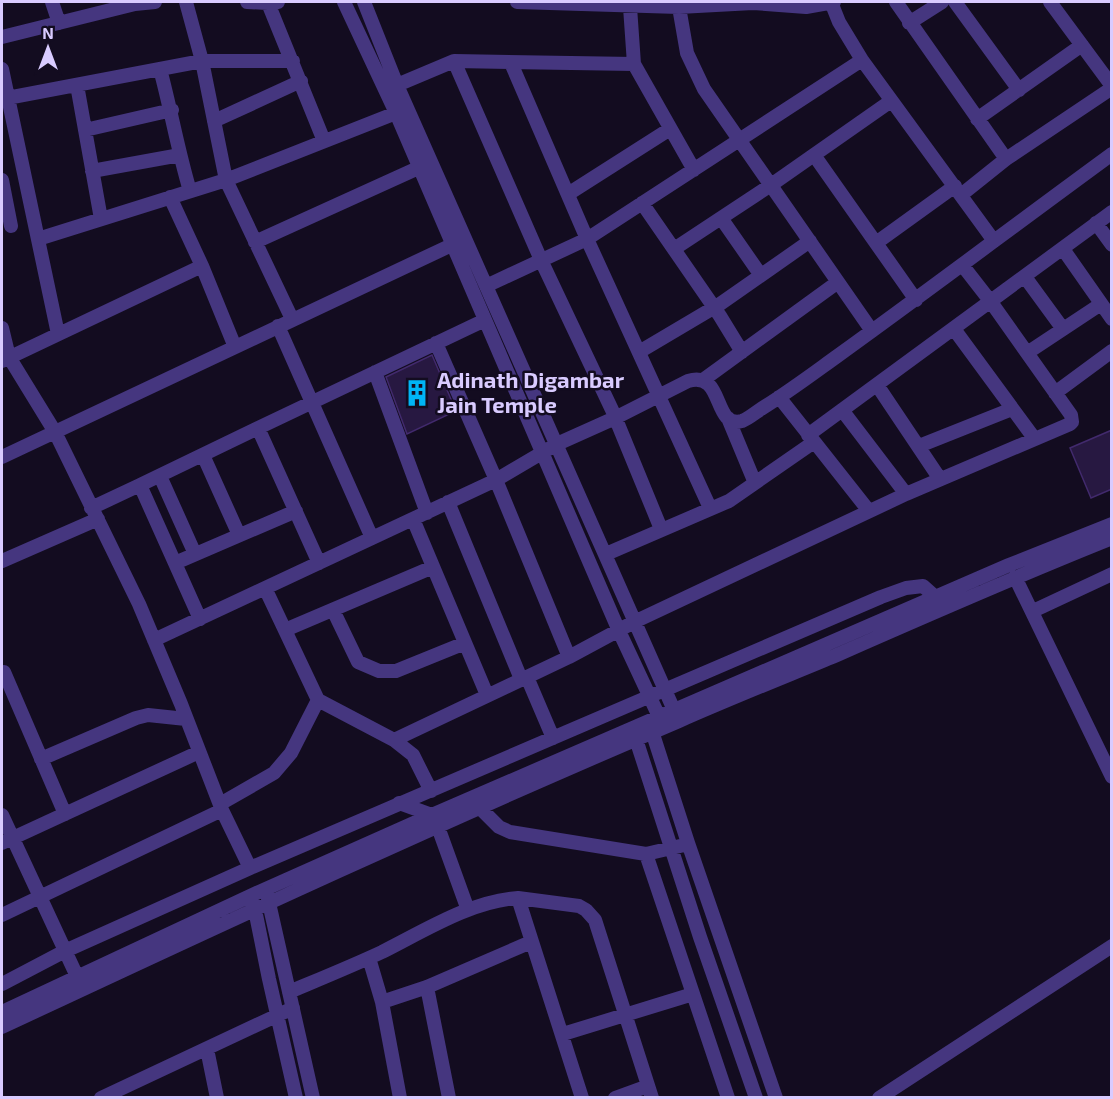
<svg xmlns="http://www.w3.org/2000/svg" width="1113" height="1099" font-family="'Exo 2',sans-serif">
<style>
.building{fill:#271841;stroke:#422a6d;stroke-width:1.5}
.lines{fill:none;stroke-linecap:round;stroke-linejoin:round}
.minor{stroke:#45367f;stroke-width:14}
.labels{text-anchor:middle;stroke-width:5;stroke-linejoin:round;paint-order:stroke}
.poi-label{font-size:22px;font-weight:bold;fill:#d9cbff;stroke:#130c20;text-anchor:start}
</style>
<rect width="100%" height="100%" fill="#130c20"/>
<path class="building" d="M432 355 456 411 407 434 386 377Z
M1112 430V489L1091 498 1070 448Z"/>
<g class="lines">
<path class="minor" d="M52 2 59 23
M186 2 202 61 226 180 292 319
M247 2 268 3 278 2
M344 2 396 113 619 631 662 723
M364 2 397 85 677 717
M517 2 679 7 753 3 806 7 834 2
M831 2 839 22 862 60 994 241
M896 2 1006 159
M955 2 1019 90
M1050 2 1112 86
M268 3 324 141
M630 7 634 64 454 61 541 260 613 412 661 529
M679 7 687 53 704 89 872 331
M909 23 942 2
M2 37 135 4 155 2
M511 63 587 239 710 508
M634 64 694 170
M2 69 58 334
M160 69C171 110 178 151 190 191
M77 85 101 219
M397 85 454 61
M2 99 202 61H293
M977 119 1082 45
M214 121 301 81
M85 130 172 110
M814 155 916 300
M92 171 180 155
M2 180 11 226
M568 194 670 129
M961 195 1006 159 1112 88
M170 197 202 266 235 347
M642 203 720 316 742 352
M721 218 760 274
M1096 223 1112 245
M38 239 226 180 396 113
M255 242 427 164
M876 243 955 186
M674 249 771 185 891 101
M1063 249 1112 319
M1025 277 1063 329
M486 286 587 239 862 60
M278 326 372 538
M2 328 9 357 55 432 139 604 181 704 222 810 250 868
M954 329 1034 438
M436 343 496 480 569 657
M639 352 720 304 810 241
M1027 353 1101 304
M2 361 202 266
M375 372 427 513
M703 380 838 282
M877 385 940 479
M1055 393 1112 351
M779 397 869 511
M842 410 906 494
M728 418 755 483
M258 428 485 320
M808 435 1112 212
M919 446 1012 409
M203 455 239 535
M2 457 458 242
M160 476 195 554
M140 485 258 428 319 563
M448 502 521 679
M91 508 140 485 200 619
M413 519 487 695
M606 554 729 501 814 442
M2 561 98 519
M175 563 296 511
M1015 577 1112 777
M333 610 358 662 379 671H396L465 643
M1033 611 1112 574
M285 630 433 567
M154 640 496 480 557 444 615 418 688 381C725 370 712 429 742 421 748 419 755 413 761 409 787 393 811 375 836 357 929 290 1019 222 1112 154
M4 672 65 814
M527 677 553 738
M318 700 394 740 413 755 431 791
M650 725 688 843 776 1098
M634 733 700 937 756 1098
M394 740 569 657 634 622 906 494 1070 424 1072 422 1071 415 991 302 963 266
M41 759 136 718 148 715 186 719
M399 803 432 815
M220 804 274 773 291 753 318 700 265 588
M480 808 499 827 510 832 646 854 680 846
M2 815 81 985
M438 827 468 910
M2 843 199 752
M646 854 728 1098
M267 894 313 1098
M518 898 582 1098
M253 900 269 979 296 1098
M2 915 222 810
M369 958 382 1002 400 1098
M2 984 65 951 250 868 881 597 906 588 923 586 932 594 938 605
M427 987 449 1098
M289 992C320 979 352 966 382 952 424 931 471 901 518 898L579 906 586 910 595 920 652 1098
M382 1002 427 987 531 942
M2 1012 261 891 432 815 1009 565 1112 524
M2 1027C226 922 451 818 679 721 731 698 784 677 837 655 928 615 1019 575 1112 538
M563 1034 693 994
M207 1049 217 1098
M101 1098 293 1008
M615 1098 648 1086
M879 1098 1112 946"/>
</g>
<defs>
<symbol id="building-bare" viewBox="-9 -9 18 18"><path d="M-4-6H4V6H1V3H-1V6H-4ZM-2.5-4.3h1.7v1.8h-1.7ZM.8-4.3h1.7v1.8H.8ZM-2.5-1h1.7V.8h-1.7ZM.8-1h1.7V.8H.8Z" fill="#00b5f6" stroke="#130c20" stroke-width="2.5" paint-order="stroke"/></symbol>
</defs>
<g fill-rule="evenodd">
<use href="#building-bare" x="398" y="374" width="38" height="38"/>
</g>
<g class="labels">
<g class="poi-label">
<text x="437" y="388">Adinath Digambar<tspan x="437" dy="25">Jain Temple</tspan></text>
</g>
</g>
<rect width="1113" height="1099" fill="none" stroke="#d9cbff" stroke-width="6"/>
<g transform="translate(48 48)" stroke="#130c20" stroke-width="4.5" paint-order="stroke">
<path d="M0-4.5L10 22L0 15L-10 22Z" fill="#d9cbff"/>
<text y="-9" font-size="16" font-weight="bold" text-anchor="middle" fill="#d9cbff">N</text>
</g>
</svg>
